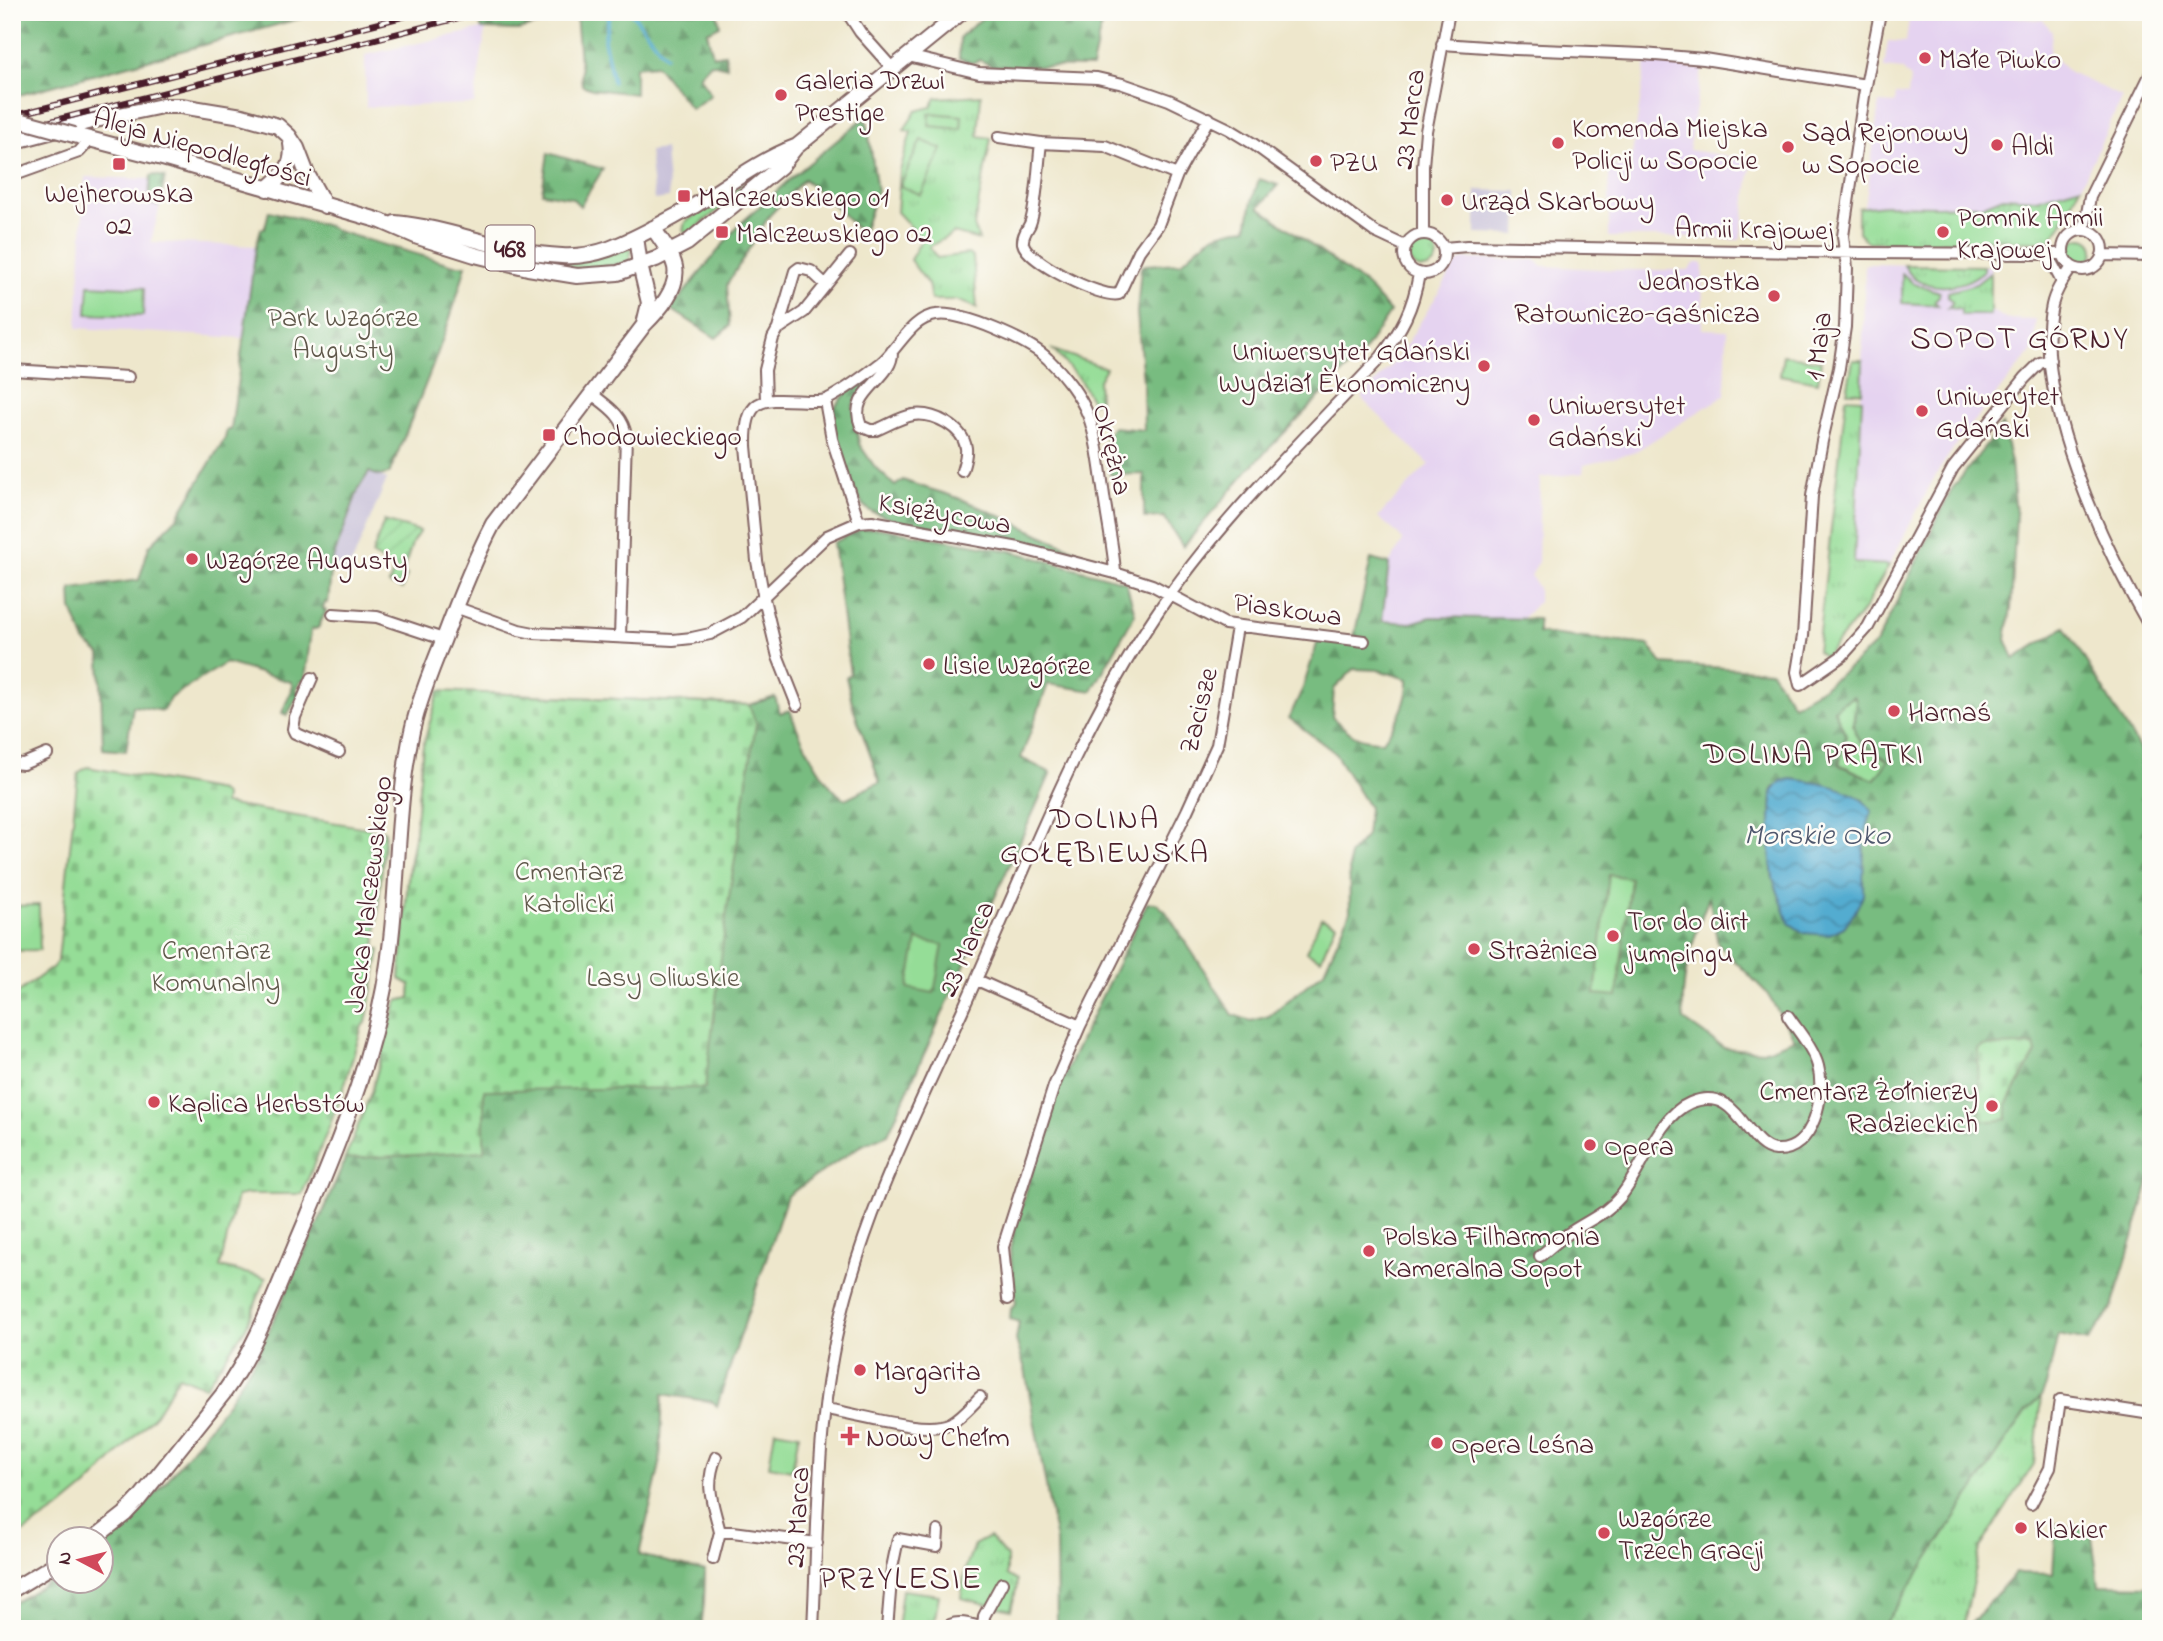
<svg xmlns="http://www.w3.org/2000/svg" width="2163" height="1641" font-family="'Indie Flower',sans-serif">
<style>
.built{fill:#e5d3f0}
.industrial{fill:#c7c0d8}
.grass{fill:url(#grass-tufts);stroke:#707e61;stroke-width:2}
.forest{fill:url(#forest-firs);stroke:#616e56;stroke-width:2;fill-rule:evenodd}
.cemetery{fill:url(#cemetery-stones);stroke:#707e61;stroke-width:2}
.garden{fill:url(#garden-furrows);stroke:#707e61;stroke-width:2}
.pitch{fill:#95dd97;stroke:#707e61;stroke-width:2}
.water{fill:url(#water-waves);stroke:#4e667e;stroke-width:2}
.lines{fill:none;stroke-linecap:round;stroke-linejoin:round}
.stream{stroke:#53acd0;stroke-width:3.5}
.minor-casing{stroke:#836563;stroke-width:14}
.major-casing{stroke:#836563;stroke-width:18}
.minor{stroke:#fff;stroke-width:10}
.major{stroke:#fff;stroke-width:14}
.rail-casing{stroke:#4a1f2b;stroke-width:6}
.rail{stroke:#fdfcf7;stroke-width:3.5;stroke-dasharray:10;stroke-linecap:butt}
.major-bridge-casing{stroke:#836563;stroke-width:18;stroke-linecap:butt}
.major-bridge{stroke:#fff;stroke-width:14}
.poi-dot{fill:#d1495b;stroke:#fdfcf7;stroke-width:2.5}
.labels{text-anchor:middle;stroke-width:5;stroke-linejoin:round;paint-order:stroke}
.shield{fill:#fdfcf7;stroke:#806168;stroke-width:2}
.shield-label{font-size:26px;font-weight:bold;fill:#4a1f2b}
.poi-label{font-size:28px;fill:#4a1f2b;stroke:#fdfcf7;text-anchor:start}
.street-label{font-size:28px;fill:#4a1f2b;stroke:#fdfcf7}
.park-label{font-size:28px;fill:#60584b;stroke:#fdfcf7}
.neighbourhood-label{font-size:30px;letter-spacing:2px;fill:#4a1f2b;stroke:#fdfcf7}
.water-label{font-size:30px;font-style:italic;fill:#4e576d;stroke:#fdfcf7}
.quarter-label{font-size:32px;letter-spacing:2px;fill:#4a1f2b;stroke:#fdfcf7}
</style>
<defs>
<pattern id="grass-tufts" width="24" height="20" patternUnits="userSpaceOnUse" patternTransform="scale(1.75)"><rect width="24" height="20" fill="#95dd97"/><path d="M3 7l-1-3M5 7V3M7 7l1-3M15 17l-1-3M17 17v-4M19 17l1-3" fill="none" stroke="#82bd82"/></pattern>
<pattern id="forest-firs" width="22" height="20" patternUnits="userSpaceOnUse" patternTransform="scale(1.75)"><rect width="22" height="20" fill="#78bc80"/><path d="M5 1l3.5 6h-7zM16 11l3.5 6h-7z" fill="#649869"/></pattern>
<pattern id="cemetery-stones" width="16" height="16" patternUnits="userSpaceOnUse" patternTransform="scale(1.75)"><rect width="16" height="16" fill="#95dd97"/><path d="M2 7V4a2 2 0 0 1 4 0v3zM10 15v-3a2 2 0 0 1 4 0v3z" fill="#82bd82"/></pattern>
<pattern id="garden-furrows" width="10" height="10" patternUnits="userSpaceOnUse" patternTransform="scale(1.75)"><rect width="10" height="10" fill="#95dd97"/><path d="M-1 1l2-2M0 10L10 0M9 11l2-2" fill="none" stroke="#82bd82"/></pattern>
<pattern id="water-waves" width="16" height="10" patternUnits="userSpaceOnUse" patternTransform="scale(1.75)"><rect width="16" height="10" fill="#53acd0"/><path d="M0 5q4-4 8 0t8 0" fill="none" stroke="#478ba9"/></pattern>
</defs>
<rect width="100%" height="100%" fill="#fdfcf7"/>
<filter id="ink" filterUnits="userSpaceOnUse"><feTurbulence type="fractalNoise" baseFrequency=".0143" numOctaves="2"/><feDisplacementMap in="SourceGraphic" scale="14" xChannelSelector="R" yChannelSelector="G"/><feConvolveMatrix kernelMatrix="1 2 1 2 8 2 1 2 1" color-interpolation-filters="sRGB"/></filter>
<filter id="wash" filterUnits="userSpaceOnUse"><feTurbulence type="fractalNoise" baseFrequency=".00686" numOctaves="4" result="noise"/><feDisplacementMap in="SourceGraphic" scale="28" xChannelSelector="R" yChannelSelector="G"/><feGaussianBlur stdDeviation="1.57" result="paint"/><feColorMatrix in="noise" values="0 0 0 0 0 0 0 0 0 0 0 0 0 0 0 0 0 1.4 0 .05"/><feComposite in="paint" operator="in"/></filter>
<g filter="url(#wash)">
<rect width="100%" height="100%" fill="#eee7cc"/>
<path class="built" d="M1910 12H1950L2043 20 2052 31 2050 53 2069 72 2122 97 2081 186 2036 199 2003 197 1984 205 1938 206 1885 205 1863 208 1867 193 1879 103 1895 104 1896 94 1908 95 1910 78 1903 70 1884 68 1888 41 1906 42Z
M486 28 474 104 366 107 365 55Z
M1646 62 1702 69 1689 150 1752 160 1740 240 1669 237H1609V166L1630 168Z
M85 177 151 179 148 203 160 206 151 242 256 246 244 338 77 328Z
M1464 259 1536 260 1543 266 1618 270H1689L1695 263H1703L1702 329 1727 330 1725 395 1633 453 1584 465 1583 473 1540 478 1538 562 1531 576 1538 588V602L1522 619 1431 617 1411 623 1382 621 1389 564 1403 541 1398 534 1378 517 1429 464 1361 398 1398 358 1457 263Z
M1865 264 1991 266 1990 310 2006 319 2036 320 2035 347 1959 440 1935 476 1889 565 1854 563 1858 509Z"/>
<path class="industrial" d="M665 149 669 198 654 200 649 151Z
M1476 190 1518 191 1517 235 1476 234Z
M369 472 387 479 349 570 332 568V561L359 488Z"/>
<path class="grass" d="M981 95 978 136 991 138 974 226 979 240 954 233 929 247 937 258 968 254 973 257 977 308 956 300H931L928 284 910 260 922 239 897 212 900 171 911 132 904 130 916 111 931 107 936 98Z
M766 168 768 171 688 234 683 230 685 222Z
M2081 186 2061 225 2050 240C2040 241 2031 242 2021 241 2003 240 1988 236 1971 242H1867L1858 232V208L1885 205 1938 206 1984 205 2003 197 2036 199Z
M2070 250a12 12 0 1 1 24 0a12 12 0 1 1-24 0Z
M1409 255a14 14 0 1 1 28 0a14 14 0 1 1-28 0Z
M629 248 632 249 629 262C586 272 558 268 516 260L517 256Z
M1904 265 1984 266V270C1963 291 1918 294 1904 265Z
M1902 273 1913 283 1939 292V296L1934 301 1938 305 1902 303Z
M1990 273V315H1961V309L1948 308 1953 302 1948 297V292L1976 284Z
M1053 350 1106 368 1098 382 1099 400 1093 403 1080 380Z
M1853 360H1863L1862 392H1847Z
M1846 398 1862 399 1854 563 1889 565 1864 610 1825 657 1817 651Z
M1854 696 1856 700 1853 725 1879 755 1889 761 1874 780 1839 764 1846 735 1834 710 1842 703Z
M2041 1397 2034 1464 1980 1548 1963 1629H1881L2009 1436 2027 1410Z
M989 1537 1007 1557V1575L1017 1581 1016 1590 1011 1610 961 1598 965 1571 974 1545Z
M902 1590 939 1595 933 1629H897Z"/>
<path class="forest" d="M12 12H324L12 97Z
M513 12H717L720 26 707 32 713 56 725 54 727 67 711 63 699 76 711 95 691 109 656 65 635 67V94L592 89 582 85 576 14 519 30 482 29 480 24 494 17Z
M989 12H1104L1092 67 992 66 980 60 972 63 959 58 960 37Z
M863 119 867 122 877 191 862 235 839 210 804 179 769 216 727 285 730 326 716 338 671 309 738 226 790 179Z
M548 153 603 169 580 206 572 198 542 193Z
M154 175 165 177 159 206 148 203 151 176Z
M1259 179 1278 185 1259 207 1366 285 1390 312 1364 351 1249 469 1183 547 1164 517 1144 518V474L1110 475 1105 439 1113 427 1144 430 1143 381 1137 313 1141 267 1145 265 1181 263C1205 241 1212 231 1247 228L1252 201Z
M269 211 328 226 340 232 454 265H466C447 337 417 405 389 474L379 476 369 472 359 488 332 561 328 603 325 602 323 609 326 611 318 628 311 630 305 681H301L296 690 300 693 287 715 282 713 293 686 291 682 226 663 170 698 163 711 133 706 126 751 103 749 100 654 85 642 72 609 71 589 139 580 149 546 177 518 225 438 227 430H231L256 246 261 229 265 228Z
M873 379 853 405 859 444 875 467 895 486 903 480C920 487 938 491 955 497 1006 516 1053 544 1105 561L1106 565 1024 543 910 526 870 511 863 505 848 478 833 424V409C844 395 855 382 873 379Z
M2002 425 2011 462 2016 514 2011 609 2006 639 2014 659 2065 627 2151 768V1176L2112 1308 2088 1341 2058 1335 2046 1386 2041 1397 2027 1410 2009 1436 1885 1624 1881 1629H1057L1056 1542 1025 1369 1016 1340 1019 1322 1010 1319 1011 1309 1016 1303 1010 1249 1014 1231 1058 1087 1147 903H1156L1166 912 1233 1015 1251 1021 1269 1016 1324 971 1350 912 1349 855 1366 836 1369 808 1334 752 1289 718 1303 688 1318 641 1353 642 1371 559 1389 564 1382 621 1411 623 1431 617 1538 619V633L1649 645 1662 664 1771 671 1793 705 1822 688 1851 666 1877 642 1952 489ZM1354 669 1378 670 1408 679C1409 701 1396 724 1383 741 1357 741 1351 735 1332 717L1334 689ZM1854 696 1856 700C1855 723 1847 734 1870 749 1876 754 1883 756 1888 761L1874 780 1839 765 1846 735 1834 710 1842 703ZM1790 779C1815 782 1840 788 1863 800L1864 838 1855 912 1844 927 1834 932 1790 923 1773 878 1770 851 1772 792 1774 788ZM1709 897 1718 944 1766 992 1795 1039 1763 1051 1724 1048 1684 1020C1678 982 1695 933 1709 897Z
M878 528 1011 551 1126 582 1135 614 1092 691 1048 684 1021 758 1051 773 888 1134 860 1146 787 1196 717 1406 713 1402 663 1394 660 1464 639 1555 705 1571 704 1603 701 1629H12V1604L59 1576 60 1582H102V1544L140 1511 165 1483 226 1405 256 1358 321 1217 361 1121 372 1090 397 1001 410 998 411 985 400 979 409 866 415 832 423 746 488 693 749 705 775 697 780 713 790 710C797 732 825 789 845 799L880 782 854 710 846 677 850 674 833 543 861 529Z
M2056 1524 2091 1531 2099 1585 2151 1586V1618L2145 1629H1966L2015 1573 2053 1574Z"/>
<path class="cemetery" d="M439 691 749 705 756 723 727 910 705 1088 484 1090V1151L345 1159 372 1090 397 1001 410 998 411 985 400 979 408 880 415 832 423 746Z
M87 767 220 791 225 796 224 804 385 831 375 949 380 950 366 1023 362 1026 341 1097 302 1194H247L237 1196 220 1267 266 1278 246 1327 205 1387 179 1376 156 1414 87 1486 63 1506 12 1540V997L53 967 58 960 78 773Z
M2034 1045 2036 1053 2007 1104V1119L1992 1121 1979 1119 1978 1049 1983 1046Z"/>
<path class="garden" d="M384 521 420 531 413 541 403 572 407 575 402 589 389 584 394 569 372 555Z"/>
<path class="pitch" d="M930 113 962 116 961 129 929 126Z
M921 140 942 149 921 195 900 186Z
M89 285 144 288 143 316 87 314Z
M1783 355 1821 361 1818 382 1780 375Z
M1609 875 1631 878 1617 996 1595 994Z
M39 905 40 950 12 951V906Z
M1321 918 1336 924 1321 959 1306 952Z
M917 940 943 945 934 993 908 988Z
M775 1430 799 1434 792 1470 769 1466Z"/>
<path class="water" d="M1790 779C1816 782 1857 787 1872 811L1864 838 1863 895 1855 912 1844 927 1834 932 1827 935 1804 933 1789 923 1773 878 1770 851 1772 792 1781 781Z"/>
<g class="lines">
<path class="stream" d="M610 12 604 40 613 82
M631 12 665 56
M340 15 341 12"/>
</g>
</g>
<g filter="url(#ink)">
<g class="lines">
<defs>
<path id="minor" d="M847 12 860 32 893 69
M1882 12 1879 18 1864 96 1843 236 1847 268 1845 327 1839 368 1822 441 1812 496 1803 636 1797 672 1800 685 1842 656 1868 627 1953 468 2025 378 2040 363 2050 360
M1442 44 1515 49 1643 54 1704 59 1866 85
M908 56 979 73 1097 78 1123 84 1169 100 1229 129 1252 143 1375 232 1405 246
M999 137 1041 143 1105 146 1177 175
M1041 143C1038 164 1037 206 1030 224 1027 230 1022 236 1023 243 1026 261 1101 299 1119 294L1139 251 1158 225 1177 175 1209 118
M12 176 79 152 90 140
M2084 230 2090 197 2151 73
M2063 250a20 20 0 1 1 40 0a20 20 0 1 1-40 0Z
M1423 233V166L1426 131 1449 12
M1404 254a20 20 0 1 1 40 0a20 20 0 1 1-40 0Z
M1444 248 1467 246 1862 253 2063 254
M2047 254 2062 282
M2102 255 2151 256
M2072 267C2064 279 2055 291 2052 305 2032 397 2105 550 2151 629
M778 329 795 271 799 268 811 271 826 285
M892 351C894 380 846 391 861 426L870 430H876C888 425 901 417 913 415 933 412 963 427 966 448 967 456 964 464 962 471
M12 370 128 377
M592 394C607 406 623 415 626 436L620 637
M766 401 765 370 773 338 778 329 804 312 850 255
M825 401 832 439 859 522
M455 607 519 630 534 633 673 640 692 638 710 634 742 617 827 536 859 522 872 521 1019 548 1115 573 1152 585 1225 624 1364 641
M333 614 377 617 443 639
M312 678 295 717 293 729 295 733 339 752
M797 705 778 657 764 599 757 561 746 446C745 394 764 399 807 401 814 401 822 402 828 399 846 390 865 375 881 363 899 348 911 318 936 315 961 311 1030 341 1048 359 1064 374 1080 395 1088 415 1099 444 1101 479 1106 509 1109 530 1114 552 1115 573
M12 763 23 764 47 754
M977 980 1080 1026
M1540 1256C1551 1247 1562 1237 1574 1230 1591 1219 1608 1212 1621 1196 1643 1169 1657 1117 1690 1103 1739 1082 1745 1148 1776 1150 1814 1152 1826 1094 1818 1066 1813 1048 1798 1031 1788 1016
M1008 1299 1003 1247 1054 1086 1080 1026 1187 811 1217 745 1237 627
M825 1409C857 1413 924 1436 951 1423 962 1417 971 1406 980 1397
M716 1457C704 1486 713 1503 720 1532
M2031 1504 2050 1468 2060 1400 2151 1414
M713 1559 720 1532H733L817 1543
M983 1628 984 1616 1002 1583
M813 1629C818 1529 816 1426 838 1329 863 1216 916 1113 963 1009 1023 877 1074 737 1155 616 1219 520 1303 441 1381 357 1402 329 1413 309 1419 274
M887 1629 892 1568 898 1539 937 1546 938 1531
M945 1629C955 1617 974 1626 988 1629"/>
<path id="major" d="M74 135 166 159 381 221 418 237 475 255 528 268 577 276 618 273 656 259 687 243 781 166 796 147 962 12
M12 142 91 121 162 106H181L242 116 278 126 289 136 297 148 307 174 325 206
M267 189C282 176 295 166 291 144
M395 223C452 228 505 254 562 256 596 258 623 244 652 229 666 221 680 214 694 206 728 185 758 161 795 147
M636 237 640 265 649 303 644 324
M92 1540 125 1514 139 1499 223 1394C256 1348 275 1294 297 1242 332 1159 367 1077 384 988 400 903 394 815 412 731 419 700 431 670 443 641 458 601 473 562 493 524L644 325C658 311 679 289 675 267 672 253 661 240 653 228
M12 1590 60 1561"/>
</defs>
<use href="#minor" class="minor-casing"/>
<use href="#major" class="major-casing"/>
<use href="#minor" class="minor"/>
<use href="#major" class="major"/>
<defs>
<path id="rail" d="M12 116 422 12
M12 131 482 12"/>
</defs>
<use href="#rail" class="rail-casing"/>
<use href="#rail" class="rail"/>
<defs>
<path id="major-bridge" d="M12 118 74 135"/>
</defs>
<use href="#major-bridge" class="major-bridge-casing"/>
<use href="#major-bridge" class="major-bridge"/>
</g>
</g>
<g class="poi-dot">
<circle cx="1925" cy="58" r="7"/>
<circle cx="781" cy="95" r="7"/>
<circle cx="1558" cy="143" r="7"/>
<circle cx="1997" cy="145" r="7"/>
<circle cx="1788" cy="147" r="7"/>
<circle cx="1316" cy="161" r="7"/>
<rect x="112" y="157" width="14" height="14" rx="3.5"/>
<rect x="677" y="189" width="14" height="14" rx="3.5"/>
<circle cx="1447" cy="200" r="7"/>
<rect x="715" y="225" width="14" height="14" rx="3.5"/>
<circle cx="1943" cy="232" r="7"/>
<circle cx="1774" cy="296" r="7"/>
<circle cx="1484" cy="366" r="7"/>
<circle cx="1922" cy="411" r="7"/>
<circle cx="1534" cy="420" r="7"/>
<rect x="542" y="428" width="14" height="14" rx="3.5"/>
<circle cx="192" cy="559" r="7"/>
<circle cx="929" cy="664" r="7"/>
<circle cx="1894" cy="711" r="7"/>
<circle cx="1613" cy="936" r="7"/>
<circle cx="1474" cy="949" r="7"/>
<circle cx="154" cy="1102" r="7"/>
<circle cx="1992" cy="1106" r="7"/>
<circle cx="1590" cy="1145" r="7"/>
<circle cx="1369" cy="1251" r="7"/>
<circle cx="860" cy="1370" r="7"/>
<path d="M846.5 1425.5h7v7h7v7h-7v7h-7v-7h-7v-7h7z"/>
<circle cx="1437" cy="1443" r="7"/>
<circle cx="2021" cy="1528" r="7"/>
<circle cx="1604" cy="1533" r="7"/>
</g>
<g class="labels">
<rect class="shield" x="485.5" y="225.5" width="49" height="45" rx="5"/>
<g class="shield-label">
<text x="510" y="257">468</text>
</g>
<g class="poi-label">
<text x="1939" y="68">Małe Piwko</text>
<text x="795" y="89">Galeria Drzwi<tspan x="795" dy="32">Prestige</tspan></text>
<text x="1572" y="137">Komenda Miejska<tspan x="1572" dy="32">Policji w Sopocie</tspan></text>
<text x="1802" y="141">Sąd Rejonowy<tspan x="1802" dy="32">w Sopocie</tspan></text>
<text x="2011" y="155">Aldi</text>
<text x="1330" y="171">PZU</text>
<text x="119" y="202" text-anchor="middle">Wejherowska<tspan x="119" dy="32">02</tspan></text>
<text x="698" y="206">Malczewskiego 01</text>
<text x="1461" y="210">Urząd Skarbowy</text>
<text x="1957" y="226">Pomnik Armii<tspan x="1957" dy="32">Krajowej</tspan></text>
<text x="736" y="242">Malczewskiego 02</text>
<text x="1760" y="290" text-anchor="end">Jednostka<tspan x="1760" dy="32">Ratowniczo-Gaśnicza</tspan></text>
<text x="1470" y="360" text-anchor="end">Uniwersytet Gdański<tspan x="1470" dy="32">Wydział Ekonomiczny</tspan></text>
<text x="1936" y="405">Uniwerytet<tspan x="1936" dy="32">Gdański</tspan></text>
<text x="1548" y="414">Uniwersytet<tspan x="1548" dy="32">Gdański</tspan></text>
<text x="563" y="445">Chodowieckiego</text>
<text x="206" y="569">Wzgórze Augusty</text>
<text x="943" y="674">Lisie Wzgórze</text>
<text x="1908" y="721">Harnaś</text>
<text x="1627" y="930">Tor do dirt<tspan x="1627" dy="32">jumpingu</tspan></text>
<text x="1488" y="959">Strażnica</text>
<text x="1978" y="1100" text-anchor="end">Cmentarz Żołnierzy<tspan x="1978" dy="32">Radzieckich</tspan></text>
<text x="168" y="1112">Kaplica Herbstów</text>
<text x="1604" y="1155">Opera</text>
<text x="1383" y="1245">Polska Filharmonia<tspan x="1383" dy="32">Kameralna Sopot</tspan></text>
<text x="874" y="1380">Margarita</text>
<text x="866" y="1446">Nowy Chełm</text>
<text x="1451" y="1453">Opera Leśna</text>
<text x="1618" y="1527">Wzgórze<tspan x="1618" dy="32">Trzech Gracji</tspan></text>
<text x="2035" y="1538">Klakier</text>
</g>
<g class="street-label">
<text transform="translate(1408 119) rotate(-83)" y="10">23 Marca</text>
<text transform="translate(203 146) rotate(16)" y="10">Aleja Niepodległości</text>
<text transform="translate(1754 228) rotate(1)" y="10">Armii Krajowej</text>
<text transform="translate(1817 346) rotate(-83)" y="10">1 Maja</text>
<text transform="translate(1114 449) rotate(76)" y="10">Okrężna</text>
<text transform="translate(945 512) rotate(10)" y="10">Księżycowa</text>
<text transform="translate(1288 608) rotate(8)" y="10">Piaskowa</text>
<text transform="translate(1197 710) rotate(-76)" y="10">Zacisze</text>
<text transform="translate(367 894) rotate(-83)" y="10">Jacka Malczewskiego</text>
<text transform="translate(965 948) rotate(-66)" y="10">23 Marca</text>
<text transform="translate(796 1517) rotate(-87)" y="10">23 Marca</text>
</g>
<g class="park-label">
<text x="343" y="326">Park Wzgórze<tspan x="343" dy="32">Augusty</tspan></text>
<text x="569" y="880">Cmentarz<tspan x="569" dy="32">Katolicki</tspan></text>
<text x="216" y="959">Cmentarz<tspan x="216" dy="32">Komunalny</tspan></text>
<text x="663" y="986">Lasy Oliwskie</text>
</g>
<g class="neighbourhood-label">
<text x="1814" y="763">DOLINA PRĄTKI</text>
<text x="1105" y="828">DOLINA<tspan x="1105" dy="34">GOŁĘBIEWSKA</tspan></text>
</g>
<g class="water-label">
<text x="1817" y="844">Morskie Oko</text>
</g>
<g class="quarter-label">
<text x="2020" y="348">SOPOT GÓRNY</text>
<text x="901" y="1588">PRZYLESIE</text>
</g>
</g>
<rect width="2163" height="1641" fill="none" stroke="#fdfcf7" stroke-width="42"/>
<g transform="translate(80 1560) rotate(277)"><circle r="33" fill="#fdfcf7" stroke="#b5a4a5" stroke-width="2"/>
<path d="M0-5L12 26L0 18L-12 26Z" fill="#d1495b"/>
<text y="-10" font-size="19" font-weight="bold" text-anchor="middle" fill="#4a1f2b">N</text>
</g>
</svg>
